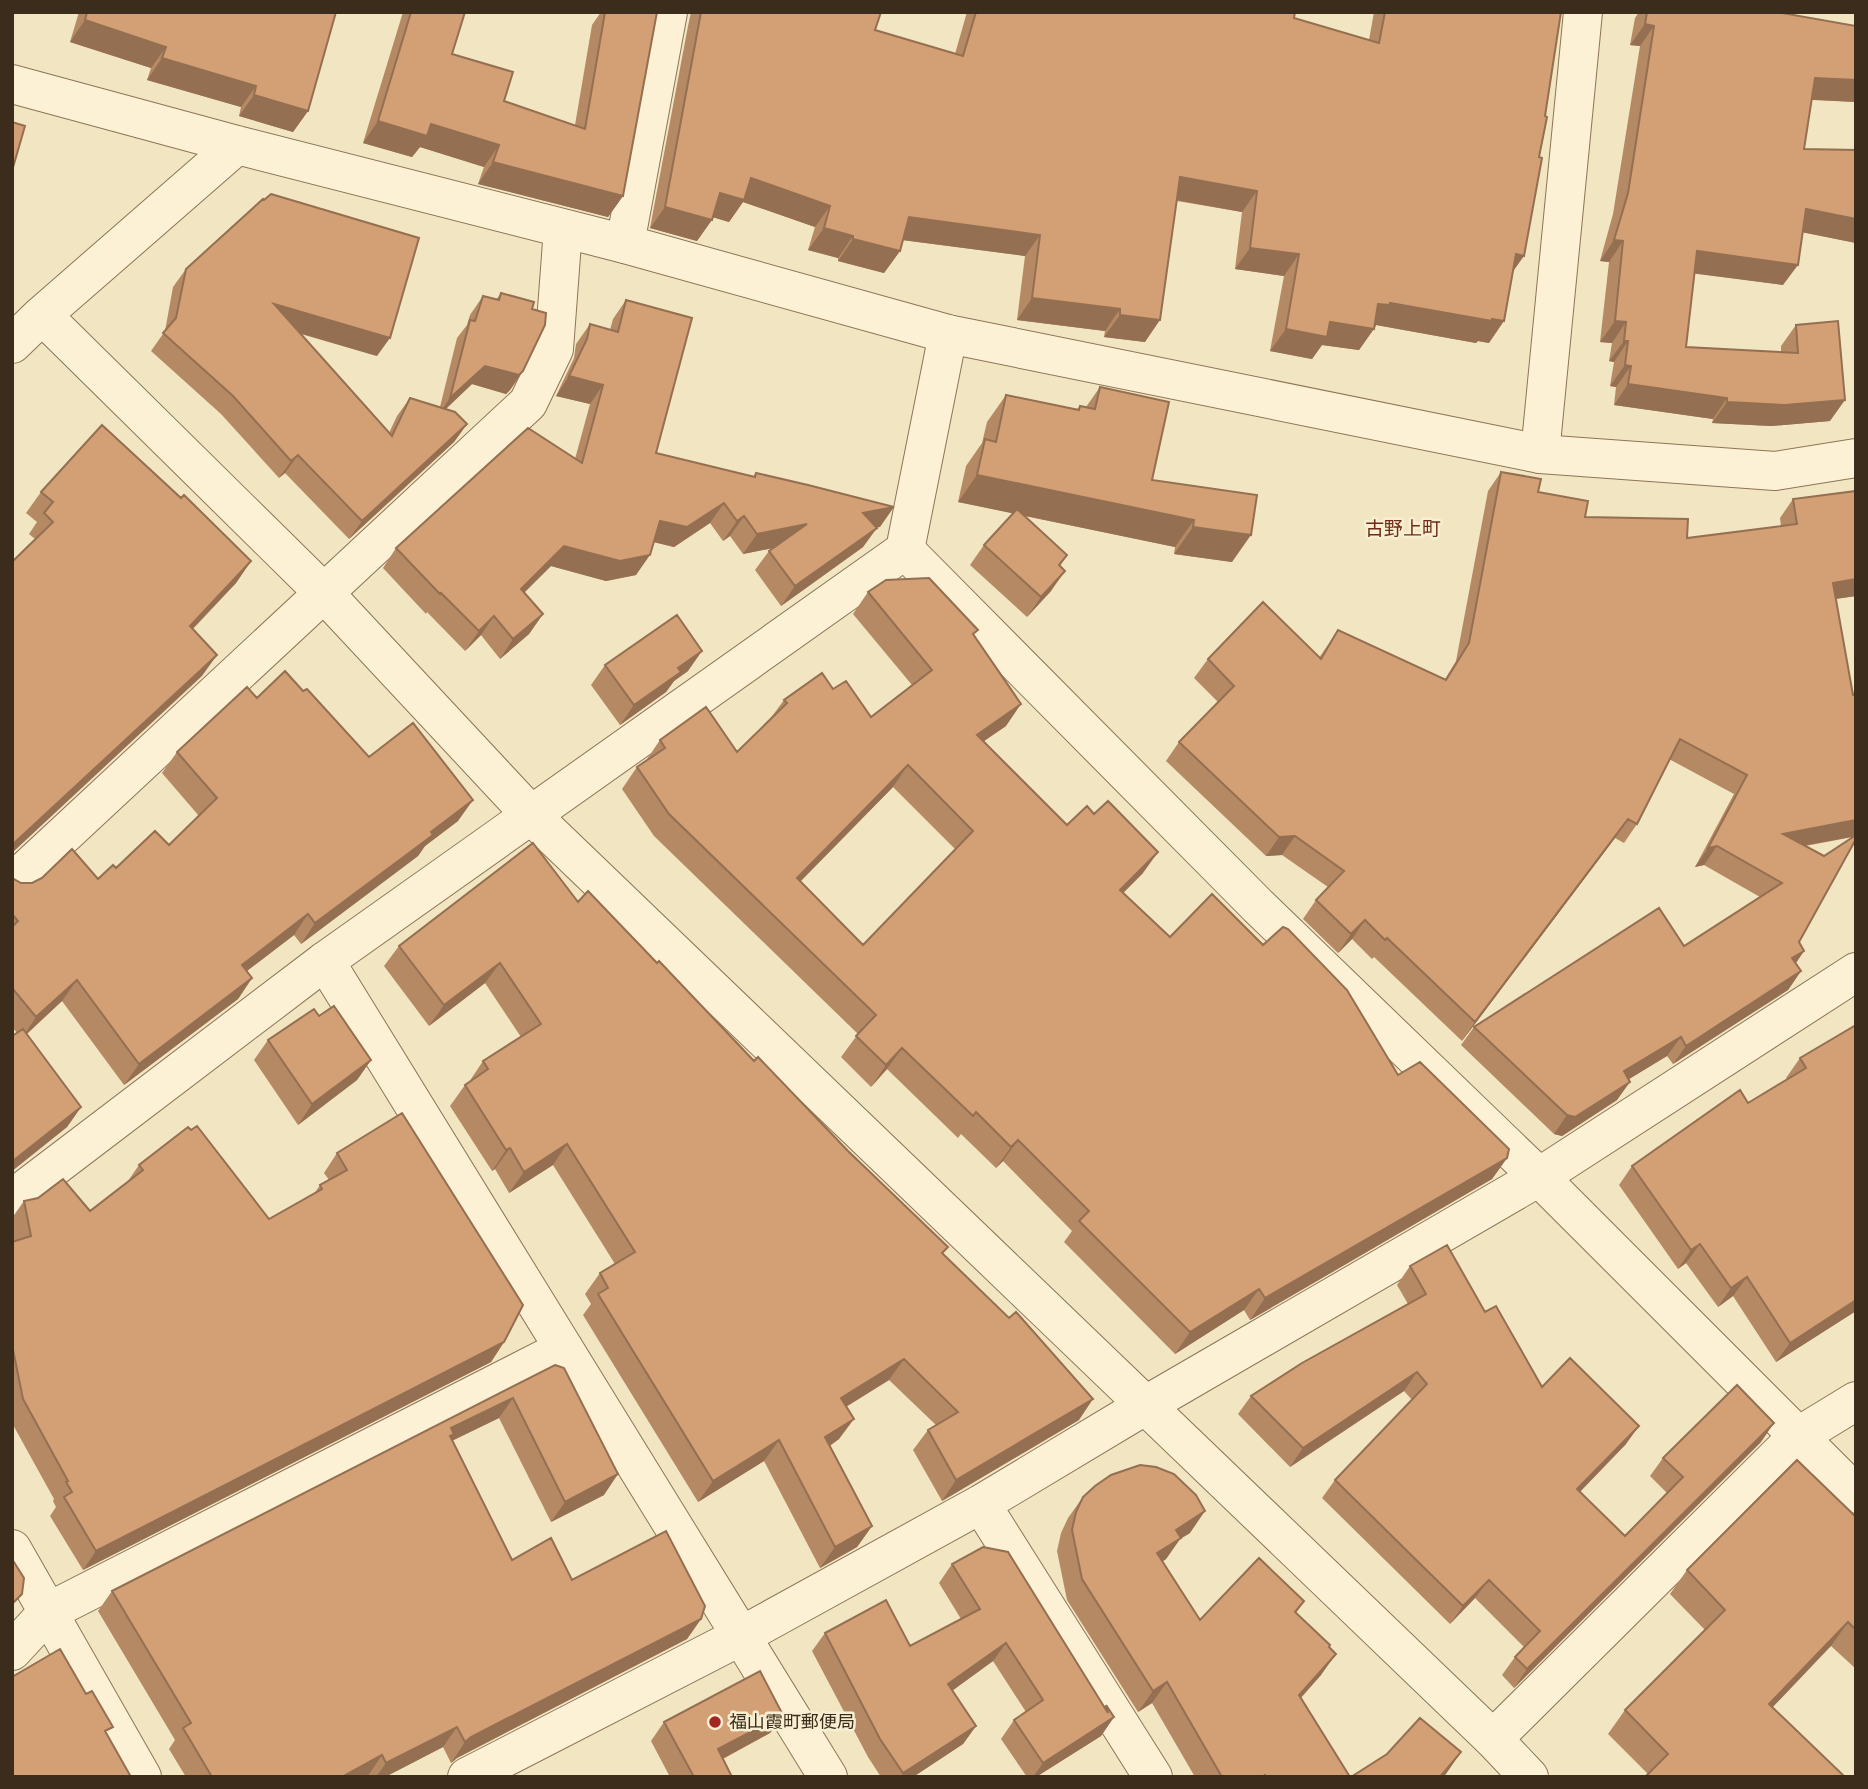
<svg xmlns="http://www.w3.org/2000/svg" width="1868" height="1789" font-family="'Source Serif 4','Noto Sans JP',serif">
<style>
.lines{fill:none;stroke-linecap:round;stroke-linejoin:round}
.minor-casing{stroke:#8d7557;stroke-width:40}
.tertiary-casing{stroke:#8d7557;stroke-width:40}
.minor{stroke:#fcf1d5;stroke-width:38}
.tertiary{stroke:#fcf1d5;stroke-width:38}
.wall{fill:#b58964;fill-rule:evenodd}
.shaded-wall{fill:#946f51}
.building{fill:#d39f74;stroke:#946f51;stroke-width:2;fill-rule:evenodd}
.poi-dot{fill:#a12521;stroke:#f8eed1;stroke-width:2.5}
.labels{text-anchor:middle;stroke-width:5;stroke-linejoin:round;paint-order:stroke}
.poi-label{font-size:18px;fill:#3b2c1c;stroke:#f8eed1;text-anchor:start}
.neighbourhood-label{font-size:19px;fill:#6c2c18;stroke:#f8eed1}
</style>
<rect width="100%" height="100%" fill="#f2e5c1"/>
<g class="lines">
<defs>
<path id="minor" d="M625 244 668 12
M1540 454 1583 12
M12 883 528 403 554 349 563 229
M12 1199 325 961 905 550 948 334
M981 1504 1153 1777
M12 1549 142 1777
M12 1651 48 1612 564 1349
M1493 1739 1797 1437 1856 1401
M467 1777 741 1636 981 1504 1146 1405 1539 1177 1856 972"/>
<path id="tertiary" d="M12 84 237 145 625 244 948 334 1540 454 1775 471 1856 458
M42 315 324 593 532 816 1493 1739 1529 1777
M12 344 42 315 237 145
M905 550 1258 906 1539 1177 1856 1494
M325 961 828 1777"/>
</defs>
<use href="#minor" class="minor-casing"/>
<use href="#tertiary" class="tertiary-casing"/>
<use href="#minor" class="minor"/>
<use href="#tertiary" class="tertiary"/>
</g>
<path class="wall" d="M79 12H336L308 111 293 132 239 116 241 107 147 80 151 68 70 42Z
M403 12H465L452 54 504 101 575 125 592 25 601 12H657L623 196 608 217 478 184 484 167 420 147 412 157 363 143Z
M691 12H881L875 30 955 54 967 12H1295L1294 18 1369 40 1374 12H1561L1512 273 1489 343 1478 341 1476 343 1376 325 1359 350 1322 345 1312 359 1270 351 1284 276 1235 269 1242 212 1177 201 1145 342 1104 337 1105 331 1017 320 1025 256 903 240 900 251 884 273 838 261V258L808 250 815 227 743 202 729 222 713 217 697 241 650 228 688 26Z
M1639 12H1777L1856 26V102L1812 100 1804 149 1856 150V243L1802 232 1783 285 1694 273 1686 347 1781 352V346L1796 325 1830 421 1771 426 1712 423 1713 419 1614 405 1616 387 1610 386 1614 362 1609 361 1612 343 1600 342 1609 262 1600 261 1613 214 1640 46 1630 45 1635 18Z
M186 269 377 356 301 334 389 433 397 416 410 398 440 407 457 338 467 325 470 315 483 296 496 300 501 293 532 309 523 371 510 390 506 394 472 384 446 409 467 424 454 442 349 539 285 473 279 478 221 414 151 351 165 331 173 287Z
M626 300 656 453 753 477 756 473 880 527H876L863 547 781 606 755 570 769 551 773 548 743 554 730 536 723 541 710 523 674 547 653 542 636 575 606 581 551 566 524 592 543 614 529 634 500 659 481 635 465 651 427 612 426 614 383 568 396 548 575 459 590 404 556 396 574 358 576 344 590 324 610 330 613 319Z
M1100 387 1152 480 1257 495 1232 562 1174 554 1175 547 1025 516 1067 555 1060 566 1051 591 1027 617 970 565 984 545 1013 513 958 502 966 466 982 443 987 422 1006 395 1077 409 1080 406 1086 407Z
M1501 472 1585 517 1687 538 1781 526 1780 518 1793 499 1856 491V596L1836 599 1856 839 1799 942 1804 951 1796 963 1801 971 1788 990 1673 1064 1667 1056 1629 1079 1617 1100 1562 1136 1554 1134 1461 1045 1474 1027 1684 946 1760 897 1704 865 1695 867 1734 794 1669 759 1637 824 1624 843 1615 838 1462 1041 1374 957 1372 959 1352 939 1338 953 1303 919 1316 900 1328 887 1282 855 1266 856 1166 761 1179 742 1218 702 1194 678 1208 659 1319 658 1338 630 1445 679 1456 661 1488 491ZM1853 837 1824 856 1805 846Z
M41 492 181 498 251 561 236 583 193 629 202 676 29 534 37 522 26 513Z
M868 592 974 635 1006 726 984 741 1067 825 1143 873 1123 893 1170 937 1398 1075 1507 1158 1492 1179 1250 1320 1244 1310 1175 1354 1064 1242 1072 1231 1003 1161 996 1168 961 1134 958 1138 887 1069 871 1087 841 1057 858 1034 654 836 622 789 637 767 645 762 660 740 737 752 770 719 784 700 833 689 871 717 912 685 853 614ZM893 787 955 849 863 945 800 882Z
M605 665 688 671 674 681 666 692 620 725 591 685Z
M257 698 369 757 458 821 425 846 418 856 301 944 294 935 247 971 252 978 238 999 124 1085 62 1001 27 1034 81 1107 67 1127 12 1171V1036L17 1033 12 1027V878L21 883 98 879 116 868 169 845 199 816 162 773 177 752Z
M578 902 657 963 943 1254 1079 1420 942 1501 913 1450 928 1430 936 1425 889 1380 846 1407 839 1439 830 1446 872 1526 857 1547 820 1568 764 1461 698 1502 583 1315 591 1304 585 1294 600 1273 615 1264 553 1165 509 1193 495 1169 492 1171 450 1106 465 1085 469 1082 483 1061 521 1037 485 983 429 1026 384 966 399 946Z
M319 1016 371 1060 357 1080 298 1125 254 1060 268 1040Z
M1856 1025V1311L1776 1362 1733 1296 1718 1307 1686 1263 1678 1269 1619 1185 1632 1166 1748 1103 1787 1079 1786 1078 1800 1058Z
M337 1153 504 1342 491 1362 83 1570 50 1516 56 1507 53 1501 54 1499 12 1423V1242L14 1241 12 1229V1218L24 1201 90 1211 126 1184 139 1165 269 1219 314 1194 320 1185 329 1180 324 1173Z
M1410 1266 1485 1312 1542 1387 1626 1444 1580 1492 1625 1536 1667 1493 1650 1476 1663 1458 1761 1442 1514 1688 1502 1675 1515 1657 1524 1647 1475 1598 1450 1624 1322 1498 1335 1480 1412 1400 1404 1391 1290 1467 1238 1414 1251 1396 1408 1304 1397 1285Z
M555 1365 604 1495 551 1522 499 1418 452 1441 512 1560 701 1619 687 1639 457 1758 451 1763 443 1747 385 1777H369L368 1776 366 1777H186L169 1749 175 1740 98 1611 112 1591Z
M1083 1497 1190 1533 1180 1539 1166 1559 1162 1562 1200 1620 1304 1601 1296 1613 1329 1647 1321 1675 1301 1698 1350 1777H1195L1152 1703 1138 1712 1067 1600 1057 1551 1061 1533 1068 1518Z
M1856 1517V1669L1831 1646 1648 1774 1608 1734 1625 1710 1705 1630 1670 1594 1687 1570Z
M952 1564 1104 1707 1106 1705 1114 1717 1101 1736 1036 1777H1027L1001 1739 1014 1720 1026 1712 993 1661 952 1691 976 1726 963 1744 913 1777H881L868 1757 812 1651 825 1633 910 1646 961 1619 939 1583Z
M783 1715 770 1733 723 1759 732 1777H670L651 1741 664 1722Z"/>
<path class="shaded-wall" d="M85 20 166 47 151 68 70 42Z
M1645 24 1654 26 1640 46 1630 45Z
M162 58 256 86 241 107 147 80Z
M1815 78 1856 80V102L1800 99Z
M254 95 308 111 293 132 239 116Z
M378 121 431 124 499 145 484 167 420 147 412 157 363 143Z
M493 162 623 196 608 217 478 184Z
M1180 177 1257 191 1242 212 1165 198Z
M751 178 830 206 815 227 743 202 729 222 705 215 720 193Z
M665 207 712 220 697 241 650 228Z
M1806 209 1856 219V243L1791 230Z
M909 217 1040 235 1025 256 894 239Z
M824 228 853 236 838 258 808 250Z
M853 239 900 251 884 273 838 261Z
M1614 240 1623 241 1609 262 1600 261Z
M1250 248 1299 254 1284 276 1235 269Z
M1697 251 1798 265 1783 285 1682 272Z
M1516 254 1524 256 1509 277Z
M1032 298 1120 309 1105 331 1017 320Z
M1390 303 1492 319 1504 321 1489 343 1478 341 1476 343 1376 325 1375 327 1363 326 1378 304Z
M274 304 390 338 377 356 262 322Z
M1120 315 1160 320 1145 342 1104 337Z
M1615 321 1626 322 1612 343 1600 342Z
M1330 322 1374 329 1359 350 1322 345 1312 359 1270 351 1286 329Z
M1624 341H1628L1614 362 1609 361Z
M1625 365 1631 366 1616 387 1610 386Z
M485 366 523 371 510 390 506 394 472 384 437 417 450 398Z
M569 376 603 385 590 404 556 396Z
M1628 384 1727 398 1713 419 1614 405Z
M1845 400 1830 421 1771 426 1712 423 1727 402Z
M467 424 454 442 349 539 362 521Z
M298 455 285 473 279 478 291 461Z
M977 475 1194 520 1175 547 958 502Z
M724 503 710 523 674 547 646 540 660 521Z
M894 507 880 527 849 533 863 513Z
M744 516 730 536 723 541 737 521Z
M807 524 793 544 743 554 757 534Z
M1193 527 1251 535 1232 562 1174 554Z
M877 528 863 547 781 606 795 586Z
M564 546 650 555 636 575 606 581 551 566 508 609 521 589Z
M251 561 236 583 175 647 190 626Z
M1065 571 1051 591 1027 617 1041 597Z
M1856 579V596L1820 601 1833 583Z
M543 614 529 634 500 659 513 639Z
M494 616 481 635 465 651 479 631Z
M702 651 688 671 674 681 666 692 620 725 634 705 678 668Z
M217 655 202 676 12 853V845Z
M1021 704 1006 726 962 756 977 735Z
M908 765 893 787 782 900 797 878Z
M473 800 458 821 425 846 418 856 301 944 315 923Z
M1628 819 1615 838 1462 1041 1475 1022Z
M1856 820V836L1770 852 1783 834Z
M1295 836 1282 855 1266 856 1279 837Z
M1717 846 1704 865 1695 867 1708 848Z
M1158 852 1143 873 1105 911 1120 890Z
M308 914 294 935 227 986 242 965Z
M1365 920 1352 939 1338 953 1351 934Z
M1804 951 1791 970 1792 958Z
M500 963 485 983 429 1026 444 1005Z
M1801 971 1788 990 1673 1064 1686 1046Z
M252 978 238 999 124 1085 139 1064Z
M77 980 62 1001 22 1038 36 1017Z
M1681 1037 1667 1056 1611 1090 1624 1071Z
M902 1048 887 1069 871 1087 886 1065Z
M371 1060 357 1080 298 1125 312 1104Z
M1630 1082 1617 1100 1562 1136 1554 1134 1567 1115Z
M81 1107 67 1127 12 1171V1161Z
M1018 1140 1003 1161 996 1168 1011 1147Z
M567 1144 553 1165 509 1193 524 1172Z
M510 1148 495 1169 492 1171 506 1150Z
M1507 1158 1492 1179 1250 1320 1265 1298Z
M1700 1244 1686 1263 1678 1269 1691 1250Z
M1747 1277 1733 1296 1718 1307 1731 1288Z
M1259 1289 1244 1310 1175 1354 1190 1332Z
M1856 1300V1311L1776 1362 1790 1343Z
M504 1342 491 1362 83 1570 96 1551Z
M904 1359 889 1380 826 1419 841 1398Z
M1417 1372 1404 1391 1290 1467 1303 1448Z
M513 1398 499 1418 449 1442 451 1428Z
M1093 1399 1079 1420 942 1501 956 1480Z
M854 1419 839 1439 811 1458 825 1437Z
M1774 1423 1761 1442 1514 1688 1527 1669Z
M1639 1426 1626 1444 1564 1508 1577 1489Z
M779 1440 764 1461 698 1502 713 1481Z
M618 1474 604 1495 551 1522 565 1502Z
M1205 1511 1190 1533 1180 1539 1166 1559 1142 1575 1157 1553 1176 1530Z
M872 1526 857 1547 820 1568 835 1547Z
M1489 1580 1475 1598 1450 1624 1463 1606Z
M701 1619 687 1639 457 1758 451 1763 465 1742 471 1737Z
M1848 1622 1831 1646 1753 1728 1769 1704Z
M1006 1643 993 1661 935 1703 948 1684Z
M1336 1654 1321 1675 1284 1716 1299 1695Z
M1167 1682 1152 1703 1138 1712 1153 1691Z
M783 1715 770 1733 705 1768 718 1749Z
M1114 1717 1101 1736 1036 1777H1033L1043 1763Z
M976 1726 963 1744 913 1777H901L903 1773Z
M457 1727 443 1747 385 1777H376L386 1763Z
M1461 1752 1446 1774 1443 1777H1440Z
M382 1755 368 1776 366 1777H342Z"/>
<path class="building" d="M87 12H336L308 111 254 95 256 86 162 58 166 47 85 20Z
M411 12H465L452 54 513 72 504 101 585 129 605 12H657L623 196 493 162 499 145 431 124 427 136 378 121Z
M701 12H881L875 30 963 56 976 12H1295L1294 18 1379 43 1385 12H1561L1545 116 1547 117 1539 157 1542 158 1524 256 1516 254 1504 321 1492 319V321L1390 303V305L1378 304 1374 329 1330 322 1327 337 1286 329 1299 254 1250 248 1257 191 1180 177 1160 320 1120 315V309L1032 298 1040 235 909 217 900 251 853 239V236L824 228 830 206 751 178 744 200 720 193 712 220 665 207Z
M1647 12H1777L1856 26V80L1815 78 1804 149 1856 150V219L1806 209 1798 265 1697 251 1686 347 1798 353 1796 325 1838 321 1845 400 1785 405 1727 402V398L1628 384 1631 366 1625 365 1628 341H1624L1626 322 1615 321 1623 241 1614 240 1628 193 1654 26 1645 24Z
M12 122 25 126 12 171Z
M271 194 419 238 390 338 274 304 392 436 410 398 455 412 467 424 362 521 298 455 291 461 233 396 163 333 176 318 186 269 263 199 264 200Z
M501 293 534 302 532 309 546 313 545 325 523 371 519 375 485 366 450 398 470 320 475 321 483 296 499 300Z
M626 300 692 318 656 453 755 477 756 473 808 485 894 507 863 513 877 528 795 586 769 551 807 524 757 534 744 516 737 521 724 503 687 527 660 521 650 555 620 561 564 546 521 589 543 614 513 639 494 616 479 631 441 593 440 594 396 548 528 428 582 463 603 385 569 376 587 339 590 324 618 332Z
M1100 387 1169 402 1152 480 1257 495 1251 535 1193 527 1194 520 977 475 985 439 996 442 1006 395 1079 410 1080 406 1095 409Z
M102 425 181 498 184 495 251 561 190 626 217 655 12 845V562L53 522 44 513 53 502 41 492Z
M1501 472 1541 479 1538 492 1588 501 1585 517 1688 519 1687 538 1797 524 1793 499 1856 491V579L1833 583 1853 695 1856 694V820L1783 834 1824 856 1856 835V839L1799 942 1804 951 1792 958 1801 971 1686 1046 1681 1037 1624 1071 1630 1082 1575 1117 1567 1115 1474 1027 1659 908 1684 946 1782 883 1717 846 1708 848 1747 775 1680 739 1637 824 1628 819 1475 1022 1387 938 1385 940 1365 920 1351 934 1316 900 1344 871 1295 836 1279 837 1179 742 1234 686 1208 659 1263 602 1321 659 1338 630 1446 680 1469 643Z
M1017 509 1067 555 1059 565 1065 571 1041 597 984 545Z
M929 578 978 630 973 634 1021 704 977 735 1067 825 1087 806 1094 814 1108 801 1158 852 1120 890 1170 937 1212 894 1263 945 1283 927 1288 929 1347 990 1398 1075 1420 1062 1509 1149 1507 1158 1265 1298 1259 1289 1190 1332 1079 1221 1089 1211 1018 1140 1011 1147 976 1112 973 1116 902 1048 886 1065 856 1036 876 1015 669 814 637 767 665 748 660 740 706 707 737 752 787 703 784 700 822 673 833 689 846 681 871 717 932 670 868 592 886 580ZM908 765 973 831 863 945 797 878Z
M677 615 702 651 678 668 681 672 634 705 605 665Z
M285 671 303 691 307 689 369 757 413 723 473 800 431 832 433 835 315 923 308 914 242 965 252 978 139 1064 77 980 36 1017 12 988V927L18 921 12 914V878L21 883H32L42 878 72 849 98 879 113 865 116 868 155 831 169 845 217 798 177 752 247 687 257 698Z
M533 843 578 902 588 891 657 963 659 961 754 1061 758 1057 848 1151 948 1247 942 1253 1009 1318 1016 1312 1093 1399 956 1480 928 1430 958 1412 904 1359 841 1398 854 1419 825 1437 872 1526 835 1547 779 1440 713 1481 598 1294 608 1288 600 1273 635 1252 567 1144 524 1172 510 1148 506 1150 465 1085 488 1069 483 1061 541 1024 500 963 444 1005 399 946Z
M334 1006 371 1060 312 1104 268 1040 314 1009 319 1016Z
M1856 1025V1300L1790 1343 1747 1277 1731 1288 1700 1244 1691 1250 1632 1166 1740 1090 1748 1103 1806 1068 1800 1058Z
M23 1029 81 1107 14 1160 12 1161V1036Z
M402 1113 523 1305 504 1342 96 1551 64 1497 72 1492 66 1482 68 1481 23 1399 12 1345V1242L31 1236 24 1201 38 1198 63 1179 90 1211 143 1170 139 1165 188 1127 191 1130 197 1126 269 1219 322 1189 320 1185 347 1170 337 1153Z
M1447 1245 1485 1312 1496 1306 1542 1387 1570 1358 1639 1426 1577 1489 1625 1536 1683 1477 1663 1458 1737 1385 1774 1423 1527 1669 1515 1657 1540 1631 1489 1580 1463 1606 1335 1480 1427 1384 1417 1372 1303 1448 1251 1396 1302 1363 1426 1294 1410 1266Z
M555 1365 564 1368 618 1474 565 1502 513 1398 451 1428 454 1434 450 1436 512 1560 551 1538 572 1580 666 1531 705 1606 701 1619 471 1737 465 1742 457 1727 386 1763 382 1755 342 1777H212L183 1728 191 1723 112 1591Z
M1797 1460 1856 1517V1630L1848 1622 1769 1704 1845 1777H1645L1668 1754 1625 1710 1725 1610 1687 1570Z
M1140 1465 1156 1467 1174 1474 1196 1495 1205 1511 1176 1530 1181 1538 1157 1553 1200 1620 1259 1558 1304 1601 1295 1612 1330 1645 1329 1647 1336 1654 1299 1695 1350 1777H1266L1265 1775 1262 1777H1222L1167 1682 1153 1691 1082 1579 1072 1530 1076 1512 1083 1497 1095 1486 1111 1475Z
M983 1547 1008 1552 1108 1713 1106 1705 1114 1717 1043 1763 1014 1720 1043 1700 1006 1643 948 1684 976 1726 903 1773 880 1739 825 1633 886 1600 910 1646 980 1609 952 1564Z
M12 1559 24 1578 22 1594 12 1604Z
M60 1649 86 1694 92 1691 113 1727 105 1731 131 1777H12V1677Z
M760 1671 783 1715 718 1749 732 1777H694L664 1722Z
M1420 1718 1461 1752 1440 1777H1351L1387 1754Z"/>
<circle class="poi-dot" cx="715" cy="1722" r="7"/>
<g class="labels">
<g class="poi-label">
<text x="729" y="1728">福山霞町郵便局</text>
</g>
<g class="neighbourhood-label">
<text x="1403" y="535">古野上町</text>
</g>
</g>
<rect width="1868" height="1789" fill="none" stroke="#3b2c1c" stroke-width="28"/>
</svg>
